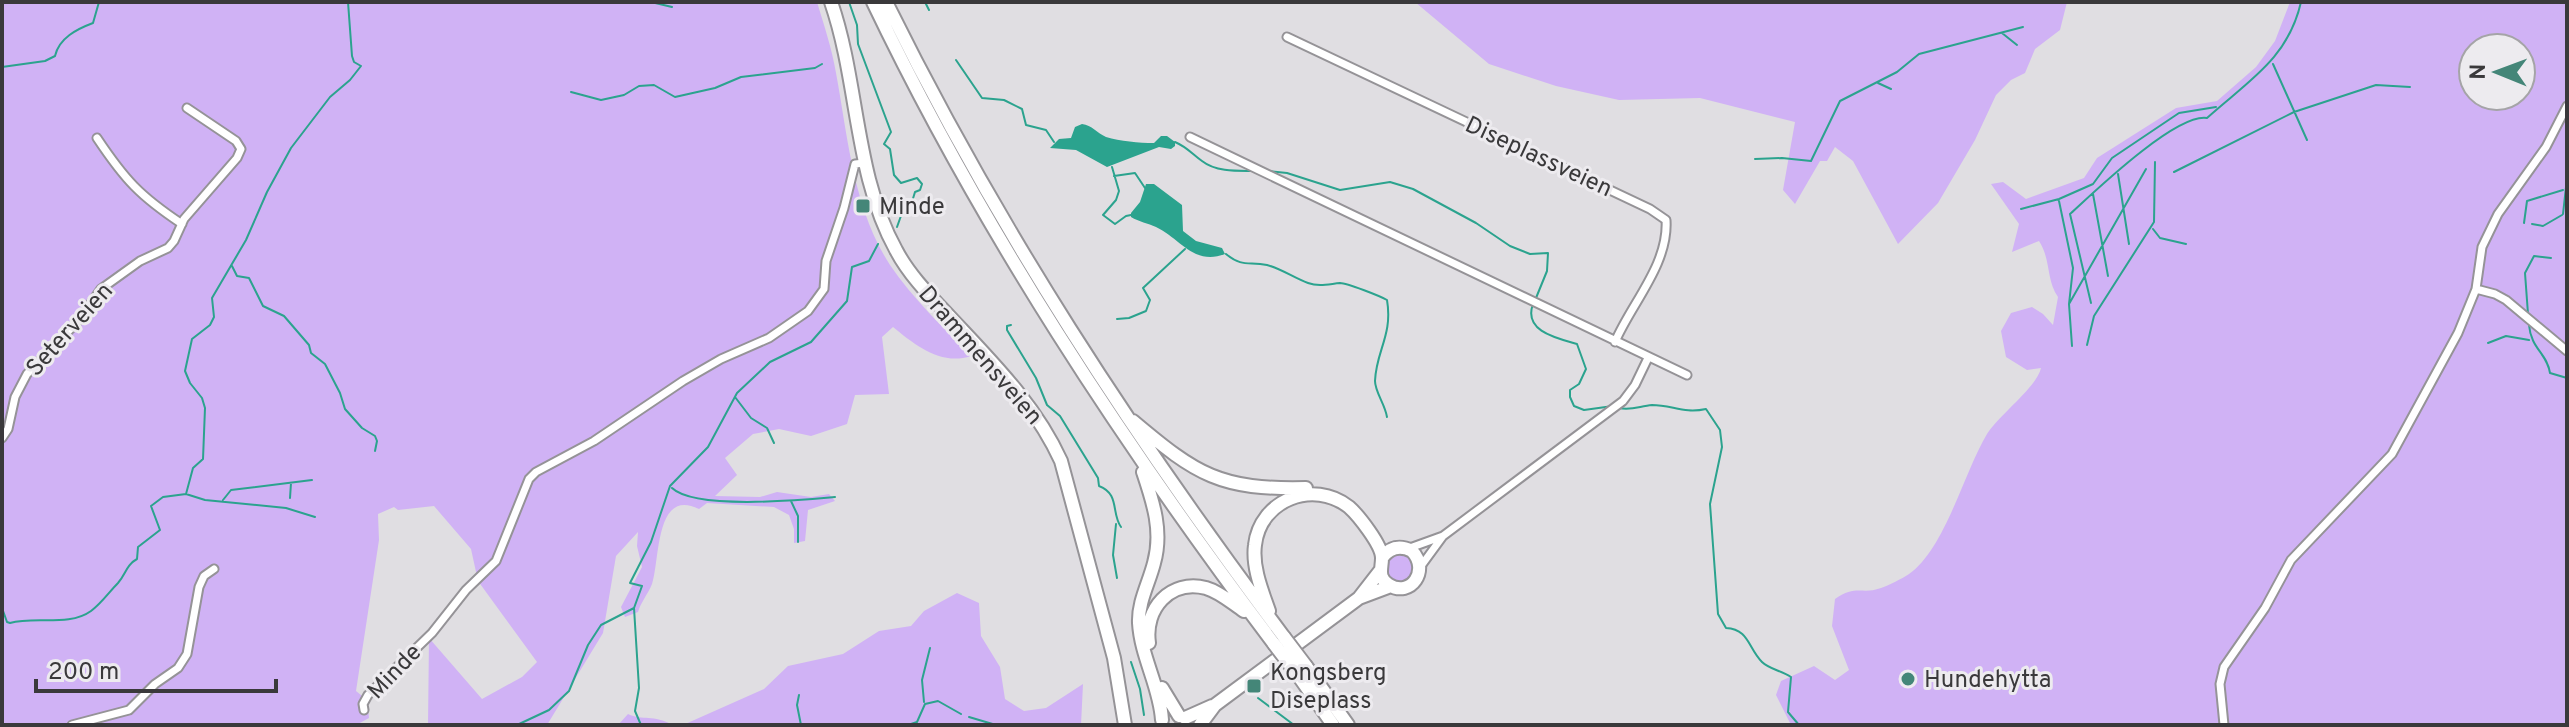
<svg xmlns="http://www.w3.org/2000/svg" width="2569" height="727" font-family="Overpass,sans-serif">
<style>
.green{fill:#d0b2f5;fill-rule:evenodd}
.water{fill:#2ba38e}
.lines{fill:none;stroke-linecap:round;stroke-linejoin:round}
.stream{stroke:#2ba38e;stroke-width:2}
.minor-casing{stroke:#959397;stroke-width:11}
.primary-casing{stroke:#959397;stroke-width:16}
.trunk-casing{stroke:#959397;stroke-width:16}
.minor{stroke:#fff;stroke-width:7}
.primary{stroke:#fff;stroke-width:12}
.trunk{stroke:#fff;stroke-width:12}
.trunk-bridge-casing{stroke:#959397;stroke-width:16;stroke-linecap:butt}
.trunk-bridge{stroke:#fff;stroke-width:12}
.poi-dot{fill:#448678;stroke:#edebef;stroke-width:3}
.labels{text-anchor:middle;stroke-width:6;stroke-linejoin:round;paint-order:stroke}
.street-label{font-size:24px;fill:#3a393b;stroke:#edebef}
.poi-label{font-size:24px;fill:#3a393b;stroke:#edebef;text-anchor:start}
</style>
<rect width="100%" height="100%" fill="#e0dee2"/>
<path class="green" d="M2 2H817C824 25 832 49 836 73 848 137 853 208 890 265 913 299 943 327 971 356 941 366 915 345 893 327L882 337 889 394 855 395 847 424 811 436 779 429 753 434 725 458 737 475 715 496 760 497 777 492 811 497 829 494 835 501 808 510 805 541 794 543V529L789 515 774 507 707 503 699 509C655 487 660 560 652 584 648 594 641 602 638 612L625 617 621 607 642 567 637 546 638 532 616 556 603 633 547 725H428L429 638 482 699 522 677 537 662 478 581 471 549 434 506 398 510 394 507 378 514 379 540 356 691 367 700 369 718 356 725H2Z
M1415 2H2067L2060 30 2035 49 2025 73 2011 80 1996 95 1975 140 1938 203 1898 244 1853 161 1835 147 1827 161H1820L1795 204 1783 190 1795 122 1700 98 1619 100 1556 86 1489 64Z
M2290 2H2567V725H1791L1776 695 1781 681 1814 666 1835 680 1849 670 1832 626 1835 599C1856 584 1862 595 1881 588 1890 585 1901 579 1909 574 1945 549 1964 472 1987 434 1999 415 2037 387 2041 368L2027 370 2006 357 2001 331 2011 313 2032 307 2043 314 2053 325 2058 297C2046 280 2051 259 2039 241L2012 252 2019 224 1991 184 2003 182 2026 199 2084 178 2097 158 2176 108 2217 101 2256 67 2275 41ZM2473 48H2521V96H2473Z
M1386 568a14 14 0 1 1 28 0a14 14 0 1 1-28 0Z
M957 593 979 603 981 636 1000 667 1005 699 1024 711 1046 708 1083 684 1081 725H683L764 689 788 666 843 654 879 631 911 626 924 611Z
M628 714C643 721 653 714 673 725H618Z"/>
<path class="water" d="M1082 124C1092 125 1097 133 1106 137 1120 141 1139 143 1154 143L1161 136H1167L1175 142V146L1171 149 1159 147 1107 167 1076 150 1050 148 1059 139 1071 138 1075 127Z
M1146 184H1154L1182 205 1183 231 1196 241 1222 248 1225 254C1194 266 1181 239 1156 227 1148 223 1139 222 1131 217V213L1140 202Z"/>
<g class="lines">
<path class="stream" d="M651 2 672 7
M849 2 857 25 858 44 891 132 884 144 890 149 894 175 901 183 917 178 922 184 920 190 915 192 911 205 902 213 897 227
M925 2 929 10
M2002 33 2017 45
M956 60 982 98 1004 100 1022 109 1026 125 1046 130 1054 142
M2273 64 2307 140
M2 67 45 61 55 56C59 38 77 29 93 23L99 2
M1878 83 1891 89
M571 92 601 100 624 95 639 86 654 85 675 97 715 88 741 77 815 68 822 64
M1175 142C1187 147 1192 154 1202 161 1216 172 1237 171 1253 171
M1755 159 1782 158 1811 161 1840 101 1897 72 1919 54 2023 27
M1112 167 1119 191 1116 200 1103 215 1115 224 1126 216 1131 215
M1268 171 1287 173 1340 190 1390 182 1413 189 1476 223 1510 246 1530 254 1548 253 1547 271 1536 298
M2174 172 2294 112 2376 85 2410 87
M2118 174 2129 244
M1114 176 1135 173 1145 188
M2093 194 2108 276
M2059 201 2073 268 2069 304 2072 346
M2021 209 2059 199 2093 184 2112 158 2179 113 2216 107
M2563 214 2567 178
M2524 223 2527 201 2563 190
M2532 224 2543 226 2562 215
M2153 229 2160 238 2186 244
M1226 254C1243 268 1249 261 1267 265 1282 269 1294 278 1308 283 1319 287 1329 284 1340 283 1347 283 1380 296 1387 300 1393 335 1376 351 1375 381 1375 392 1385 404 1387 417
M232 266 237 276 249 278 263 306 284 316 309 345 311 353 325 364 340 393 345 409 362 428 375 436 377 441 375 451
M2091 303 2070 214C2094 192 2176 113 2207 118 2248 81 2288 59 2301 2
M1533 304C1523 331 1556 338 1577 344L1586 369 1579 384 1570 390V397L1574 406 1584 410 1613 406
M2069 304 2146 169
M2528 314 2525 273 2534 256 2551 258
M1117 319 1129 318 1146 311 1150 300 1143 288 1185 249
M1011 325 1007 326V330L1036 378 1047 405 1060 416 1098 478 1099 486C1120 494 1111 513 1121 527
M2529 325C2531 349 2547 353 2550 373L2567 378
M2488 343 2506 336 2529 340
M2087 345 2094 316 2154 222 2155 162
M735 397 751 418 767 428 774 443
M1619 408C1631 411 1640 406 1652 405 1672 405 1684 414 1706 409L1720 430 1722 447 1710 504 1718 614 1726 628C1749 629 1748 648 1762 662 1769 669 1782 671 1791 677L1788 712 1799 725
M672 488C695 510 801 500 835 497
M186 494 193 468 203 459 205 408 202 398 190 383 185 371 192 339 210 325 214 317 212 298 246 240 267 192 291 148 330 97 350 80 361 66 354 62 352 56 348 2
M290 498 291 483
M223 500 231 490 312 480
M791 501 798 516V542
M1116 524 1113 555 1117 578
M2 608 7 622 10 623C35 616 69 627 91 611 101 604 110 591 118 583 126 574 126 565 137 559L138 547 160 530 151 506 163 497 186 494 205 500 286 508 315 517
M634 608 639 688 635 711 641 725
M1131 662 1140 689 1144 715
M799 695 797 705 801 725
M1258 698 1294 725
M924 702 922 680 930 648
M969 717 996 725
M517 725 549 710 569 691 588 645 601 625 634 608 642 586 630 583 651 542 670 486 708 447 737 393 770 362 811 342 847 301 852 267 869 261 878 244
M862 725 911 724 917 722 925 704 938 701 961 714"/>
<defs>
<path id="minor" d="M1287 37 1650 209 1666 220C1669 264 1631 304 1615 342
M1190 137 1687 375
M97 138C125 180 140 196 182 224
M2476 289 2495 294 2506 300 2567 351
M2 438 8 429 15 397 27 374 79 320 101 289 140 261 168 248 174 241 184 219 237 158 241 149 236 141 187 108
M1407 549 1443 536 1623 401 1635 385 1648 358
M1421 566 1443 536
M364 710 363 704 368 695 432 633 466 590 496 561 529 479 536 472 594 441 683 381 721 359 769 338 808 311 824 289 826 261 844 208 855 164 865 163
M72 725 129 710 155 684 178 668 187 654 199 587 204 576 214 569
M2224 725 2220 684 2224 667 2265 608 2291 560 2392 454 2458 333 2476 289 2482 247 2498 214 2546 147 2567 106"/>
<path id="primary" d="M831 2C859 83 854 174 896 250 909 275 930 296 949 316 992 362 1035 404 1061 461L1114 658 1125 725"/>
<path id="trunk" d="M873 2C982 230 1122 442 1274 644
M886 2C999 231 1131 433 1284 637
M1133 421C1197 475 1220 490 1306 488
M1143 472C1153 502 1163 531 1154 563 1149 583 1138 602 1139 623 1141 657 1160 687 1162 720
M1359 598 1380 571
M1269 611C1262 591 1252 567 1255 545 1260 500 1313 479 1349 507 1358 515 1382 545 1382 558 1382 569 1377 577 1389 585 1411 598 1430 570 1412 551 1400 545 1390 547 1382 558
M1149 643C1144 609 1170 579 1206 588 1220 592 1232 603 1244 611
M1306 666 1348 725
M1300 678 1333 725
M1162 688 1179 716
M1185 718 1212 706
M1200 725 1215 705 1359 598 1391 586"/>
</defs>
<use href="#minor" class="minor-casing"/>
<use href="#primary" class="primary-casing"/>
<use href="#trunk" class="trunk-casing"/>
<use href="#minor" class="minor"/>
<use href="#primary" class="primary"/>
<use href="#trunk" class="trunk"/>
<defs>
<path id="trunk-bridge" d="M1284 637 1306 666
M1274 644 1300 678"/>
</defs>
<use href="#trunk-bridge" class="trunk-bridge-casing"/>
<use href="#trunk-bridge" class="trunk-bridge"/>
</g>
<g class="poi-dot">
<rect x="855" y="198" width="16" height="16" rx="4"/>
<circle cx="1908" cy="679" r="8"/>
<rect x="1246" y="678" width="16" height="16" rx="4"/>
</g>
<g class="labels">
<g class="street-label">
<text transform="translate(1539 156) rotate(25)" y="8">Diseplassveien</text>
<text transform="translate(69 329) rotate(-48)" y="8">Seterveien</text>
<text transform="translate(981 355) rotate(49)" y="8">Drammensveien</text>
<text transform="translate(394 671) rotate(-46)" y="8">Minde</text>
</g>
<g class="poi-label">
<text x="879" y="214">Minde</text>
<text x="1270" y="680">Kongsberg<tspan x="1270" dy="28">Diseplass</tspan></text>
<text x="1924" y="687">Hundehytta</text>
</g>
</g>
<rect width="2569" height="727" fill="none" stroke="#3a393b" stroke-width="8"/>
<g transform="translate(2497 72) rotate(271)"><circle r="38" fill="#edebef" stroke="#a5a4a7" stroke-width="2"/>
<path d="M0-6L14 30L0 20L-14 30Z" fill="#448678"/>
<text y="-12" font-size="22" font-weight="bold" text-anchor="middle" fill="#3a393b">N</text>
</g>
<path d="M36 679v12h240v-12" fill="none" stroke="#3a393b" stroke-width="4"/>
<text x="48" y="679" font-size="24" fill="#3a393b" stroke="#edebef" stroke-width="6" paint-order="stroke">200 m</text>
</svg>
